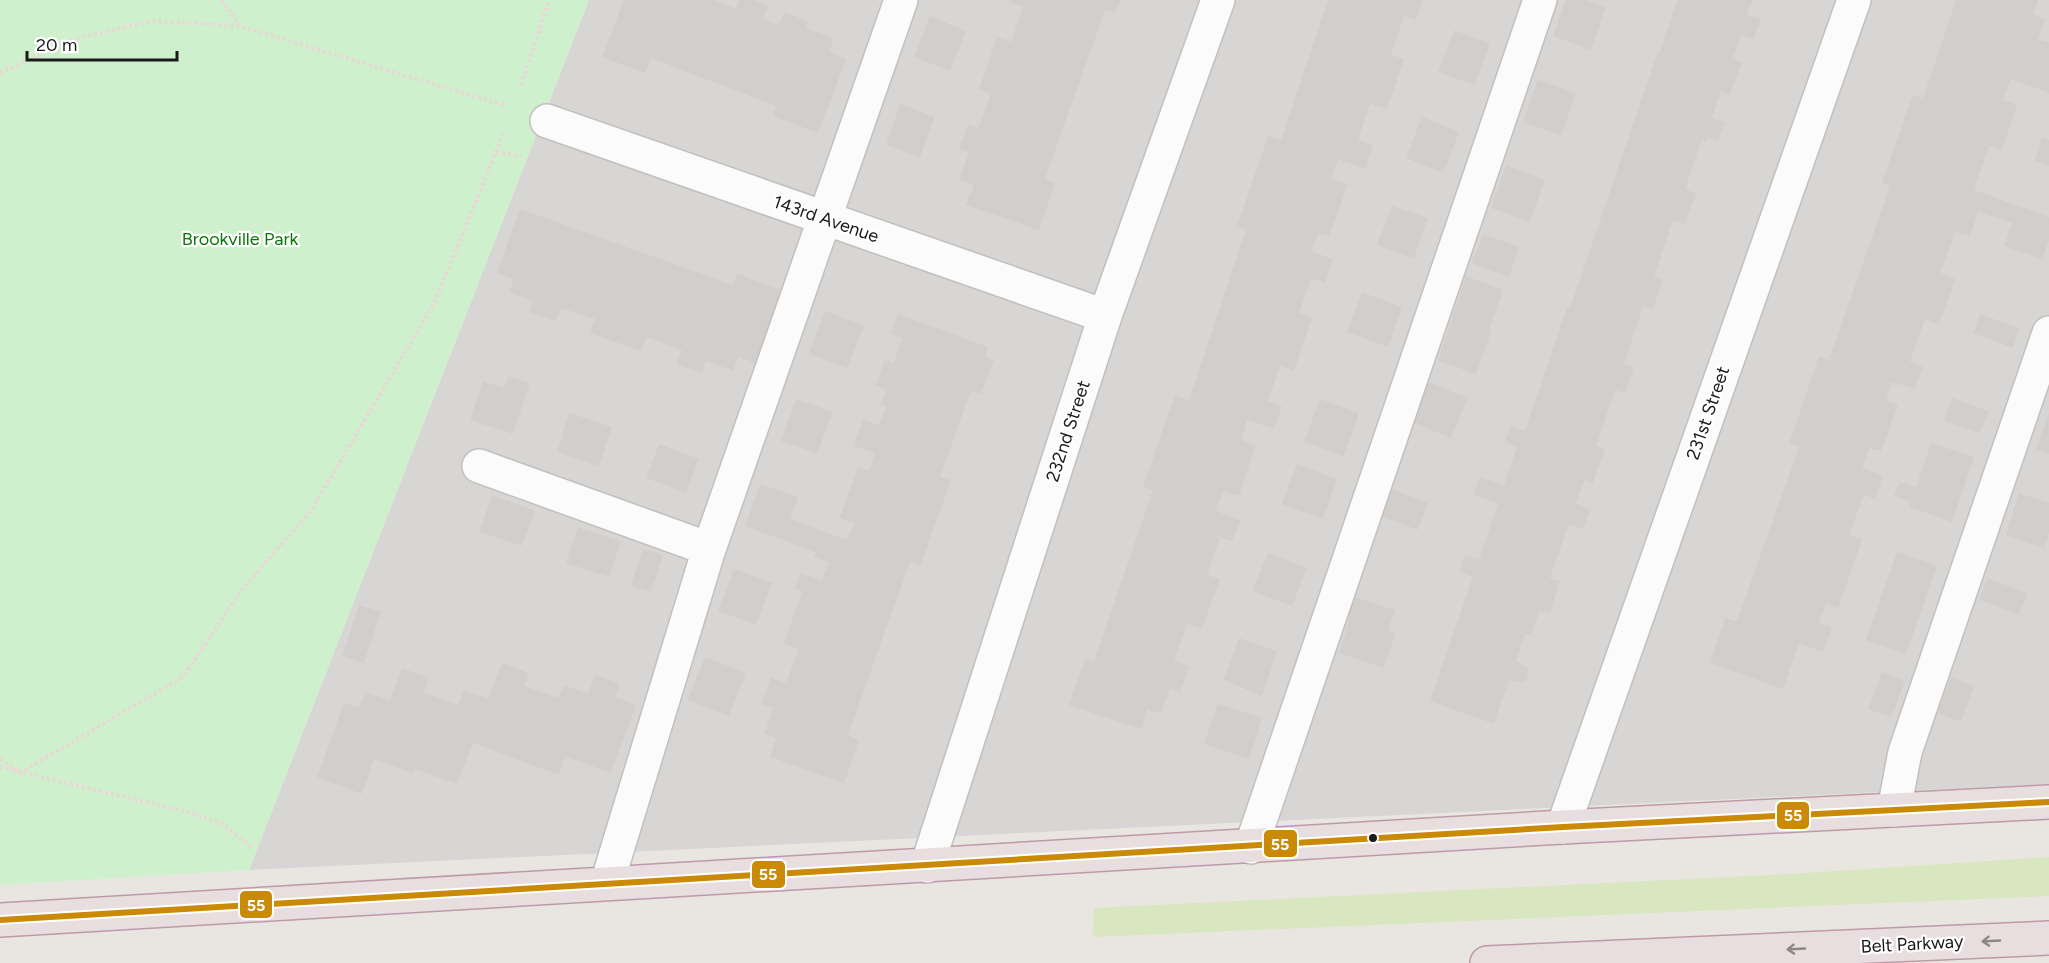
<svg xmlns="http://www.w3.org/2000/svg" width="2049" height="963" font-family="Figtree,sans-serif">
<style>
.residential{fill:#d8d6d4}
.grass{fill:#d8e7bf}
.park{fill:#cff0cc}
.building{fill:#d1cecb}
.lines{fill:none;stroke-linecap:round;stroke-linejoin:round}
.minor-casing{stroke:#c1c0be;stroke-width:36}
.highway-casing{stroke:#be9aa7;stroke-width:36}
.path{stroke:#e9d7d6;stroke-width:4;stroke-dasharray:3 3;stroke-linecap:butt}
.minor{stroke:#fcfbfb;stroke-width:33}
.highway{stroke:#e8dddf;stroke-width:33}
.bus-1-casing{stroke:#fff;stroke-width:10}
.bus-1{stroke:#cb8a05;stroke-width:6}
.oneway{stroke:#8b8586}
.bus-dot{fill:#1a1a1a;stroke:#fff;stroke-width:2}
.labels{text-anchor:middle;stroke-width:4.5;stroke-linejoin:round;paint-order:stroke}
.street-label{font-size:18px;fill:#1a1a1a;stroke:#fff}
.park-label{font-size:18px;fill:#0a770a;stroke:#fff}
.line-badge{stroke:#fff;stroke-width:2}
.badge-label{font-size:16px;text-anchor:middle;font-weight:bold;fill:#fff}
</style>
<rect width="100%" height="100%" fill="#e9e6e2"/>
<path class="residential" d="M589 0H2049V784L249 870Z"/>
<path class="grass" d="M2049 857V896L1093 937 1094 908 1789 874Z"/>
<path class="park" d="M0 0H589L249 870 0 885Z"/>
<path class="building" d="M624 0H713L736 9 739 0H754L768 6 763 19 779 25 784 12 808 21 806 28 834 39 829 52 846 59 818 133 773 116 776 106 651 58 645 73 602 57Z
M1010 0H1120L1115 13 1105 10 1045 179 1055 183 1039 230 966 205 974 185 959 179 969 152 959 149 968 124 978 128 991 94 979 89 997 37 1011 42 1023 7 1009 2Z
M1328 0H1423L1416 20 1404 16 1391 55 1404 59 1387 109 1370 104 1358 140 1373 145 1365 169 1338 159 1331 179 1348 184 1329 236 1318 233 1311 251 1333 259 1325 283 1311 278 1299 313 1312 318 1294 371 1280 366 1268 401 1282 406 1274 429 1247 420 1241 440 1256 445 1239 496 1223 491 1216 511 1240 520 1232 541 1220 538 1207 575 1220 579 1202 629 1187 624 1174 661 1189 666 1180 692 1170 688 1161 714 1147 709 1141 729 1069 705 1085 659 1094 662 1124 574 1153 490 1143 487 1175 395 1189 400 1246 229 1237 226 1268 136 1281 140Z
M1566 0H1586L1606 7 1591 50 1553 36Z
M1677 0H1752L1747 15 1761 19 1754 39 1741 35 1732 59 1742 62 1736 78 1730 95 1721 91 1712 118 1725 122 1718 141 1707 137V141L1702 139 1685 189 1696 193 1685 224 1673 220 1654 277 1663 280 1653 309 1643 306 1624 364 1634 367 1625 393 1615 390 1596 446 1605 449 1593 483 1584 480 1576 504 1590 509 1583 529 1569 524 1550 578 1560 581 1550 614 1540 610 1531 635 1525 633 1516 661 1528 668 1527 679 1522 683 1509 680 1494 724 1430 701 1473 576 1460 572 1465 555 1479 560 1498 503 1473 495 1480 477 1504 485 1517 447 1505 442 1511 426 1525 431 1567 308H1570L1658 52 1660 53Z
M1956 0H2038L2033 14 2045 19 2038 40 2049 43V93L2011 79 2003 100 2017 105 2002 150 1989 145 1974 190 2049 217V240L2042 259 2004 246 2012 223 1978 211 1970 236 1955 232 1940 274 1955 279 1939 325 1925 319 1910 362 1923 367 1915 389 1892 382 1886 401 1898 405 1881 451 1869 448 1862 468 1883 476 1875 499 1864 495 1849 535 1862 540 1838 608 1826 603 1819 623 1832 627 1823 652 1799 643 1783 689 1710 663 1725 618 1737 621 1799 447 1789 444 1819 356 1829 360 1890 186 1882 182 1913 95 1923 98Z
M930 16 966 31 950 71 914 57Z
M1454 30 1490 44 1475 85 1438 72Z
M1538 80 1576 93 1561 136 1523 122Z
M900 104 935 117 920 157 886 145Z
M1422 117 1459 132 1443 173 1406 158Z
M2042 138 2049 140V166L2035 161Z
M1506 165 1545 180 1530 222 1491 208Z
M1392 206 1428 218 1414 258 1377 245Z
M520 209 733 285 737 274 781 290 755 363 738 357 733 371 706 361 702 373 676 364 682 350 646 337 641 351 590 333 595 319 561 308 556 321 529 312 533 301 509 292 514 279 497 273Z
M1483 234 1519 247 1509 277 1472 263Z
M1466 276 1503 290 1489 330 1491 332 1476 374 1438 361Z
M1362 292 1402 307 1388 347 1347 332Z
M825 311 864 326 847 368 809 354Z
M898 314 988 347 985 357 994 360 981 394 971 391 940 477 951 480 920 566 910 562 863 693 848 735 859 740 844 783 770 757 776 738 764 734 774 708 761 704 771 677 786 683 799 649 784 643 802 592 795 589 800 573 822 581 829 562 814 557 816 552 745 526 760 484 798 497 790 519 847 540 854 523 840 518 858 467 869 471 875 453 854 446 863 419 879 425 886 406 881 404 886 389 876 385 885 360 894 363 902 338 891 334Z
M1980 314 2019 328 2013 348 1973 333Z
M509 376 530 383 513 434 470 420 483 381 504 388Z
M1428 382 1468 398 1451 438 1412 422Z
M1952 398 1989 411 1980 433 1944 421Z
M796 399 833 412 817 453 781 441Z
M1320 399 1359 413 1344 456 1304 442Z
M569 413 612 427 599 466 557 452Z
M2049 413V454L2036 449Z
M1931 443 1974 457 1952 522 1909 507 1911 502 1894 496 1900 482 1916 487Z
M659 444 699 459 686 493 646 478Z
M1297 464 1337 479 1323 519 1282 504Z
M1391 489 1428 503 1418 530 1381 516Z
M2019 493 2049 503V532L2044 548 2006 535Z
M492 495 535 511 522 546 479 532Z
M578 527 621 542 609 577 566 563Z
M643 549 663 555 651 592 631 586Z
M1897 552 1937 566 1906 654 1866 640Z
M1268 553 1307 568 1292 606 1252 591Z
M734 569 772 583 756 625 718 611Z
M1987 578 2027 593 2019 614 1979 600Z
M1352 596 1395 610 1388 631 1395 634 1384 668 1339 653 1350 619 1345 617Z
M359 605 381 612 364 663 342 656Z
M1239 638 1277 651 1262 696 1224 680Z
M705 657 746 673 729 716 688 700Z
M502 663 528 673 524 686 559 698 564 685 588 694 595 675 620 684 615 697 636 705 611 773 565 756 559 775 473 743 457 784 415 769 413 773 374 759 362 794 317 777 344 703 359 708 365 692 390 701 402 668 429 678 423 693 441 699 458 705 463 690 488 699Z
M1882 672 1905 681 1891 717 1868 709Z
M1951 677 1974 686 1961 722 1938 713Z
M1218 704 1262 718 1249 759 1204 744Z"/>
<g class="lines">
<defs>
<path id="minor" d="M547 121 1105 316
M479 466 709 549
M1894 810 1905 752 2049 333
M1563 827 1854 0
M1251 847 1540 0
M927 866 1105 316 1218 0
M607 883 709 549 901 0"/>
<path id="highway" d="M0 920 1563 827 2049 802
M1487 963 2049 938"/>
</defs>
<use href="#minor" class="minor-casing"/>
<use href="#highway" class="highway-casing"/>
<path class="path" d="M221 0 240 25
M0 73 75 39 151 21 240 26 507 106
M521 85 549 0
M496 152 522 156
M0 759 20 773 184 676 240 592 312 509 435 302 504 132
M0 767 187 812 221 823 254 849"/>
<use href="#minor" class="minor"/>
<use href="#highway" class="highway"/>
<defs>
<path id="bus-1" d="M0 920 1563 827 2049 802"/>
</defs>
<use href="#bus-1" class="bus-1-casing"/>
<use href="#bus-1" class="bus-1"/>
</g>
<defs><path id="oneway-shaft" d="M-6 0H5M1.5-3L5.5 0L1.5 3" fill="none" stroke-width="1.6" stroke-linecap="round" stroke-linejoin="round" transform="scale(1.5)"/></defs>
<g class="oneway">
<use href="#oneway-shaft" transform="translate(1991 941) rotate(177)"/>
<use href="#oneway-shaft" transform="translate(1796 949) rotate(177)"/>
</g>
<circle class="bus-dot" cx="1373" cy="838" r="5"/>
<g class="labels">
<g class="street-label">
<text transform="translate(826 219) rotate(19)" y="6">143rd Avenue</text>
<text transform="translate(1708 413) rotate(-71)" y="6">231st Street</text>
<text transform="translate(1068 431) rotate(-72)" y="6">232nd Street</text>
<text transform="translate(1912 944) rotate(-3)" y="6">Belt Parkway</text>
</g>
<g class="park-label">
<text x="240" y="245">Brookville Park</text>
</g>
</g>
<g class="line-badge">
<rect x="1776" y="801" width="34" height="29" rx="6" fill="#cb8a05"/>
<rect x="1263" y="829" width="35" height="29" rx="6" fill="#cb8a05"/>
<rect x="751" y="860" width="35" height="29" rx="6" fill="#cb8a05"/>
<rect x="239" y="890" width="34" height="29" rx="6" fill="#cb8a05"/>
</g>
<g class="badge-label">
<text x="1793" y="821">55</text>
<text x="1280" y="850">55</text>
<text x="768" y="880">55</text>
<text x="256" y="911">55</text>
</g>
<path d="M27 51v9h150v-9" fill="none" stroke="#1a1a1a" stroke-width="3"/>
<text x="36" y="51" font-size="18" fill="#1a1a1a" stroke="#ffffff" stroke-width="4.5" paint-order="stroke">20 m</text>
</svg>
